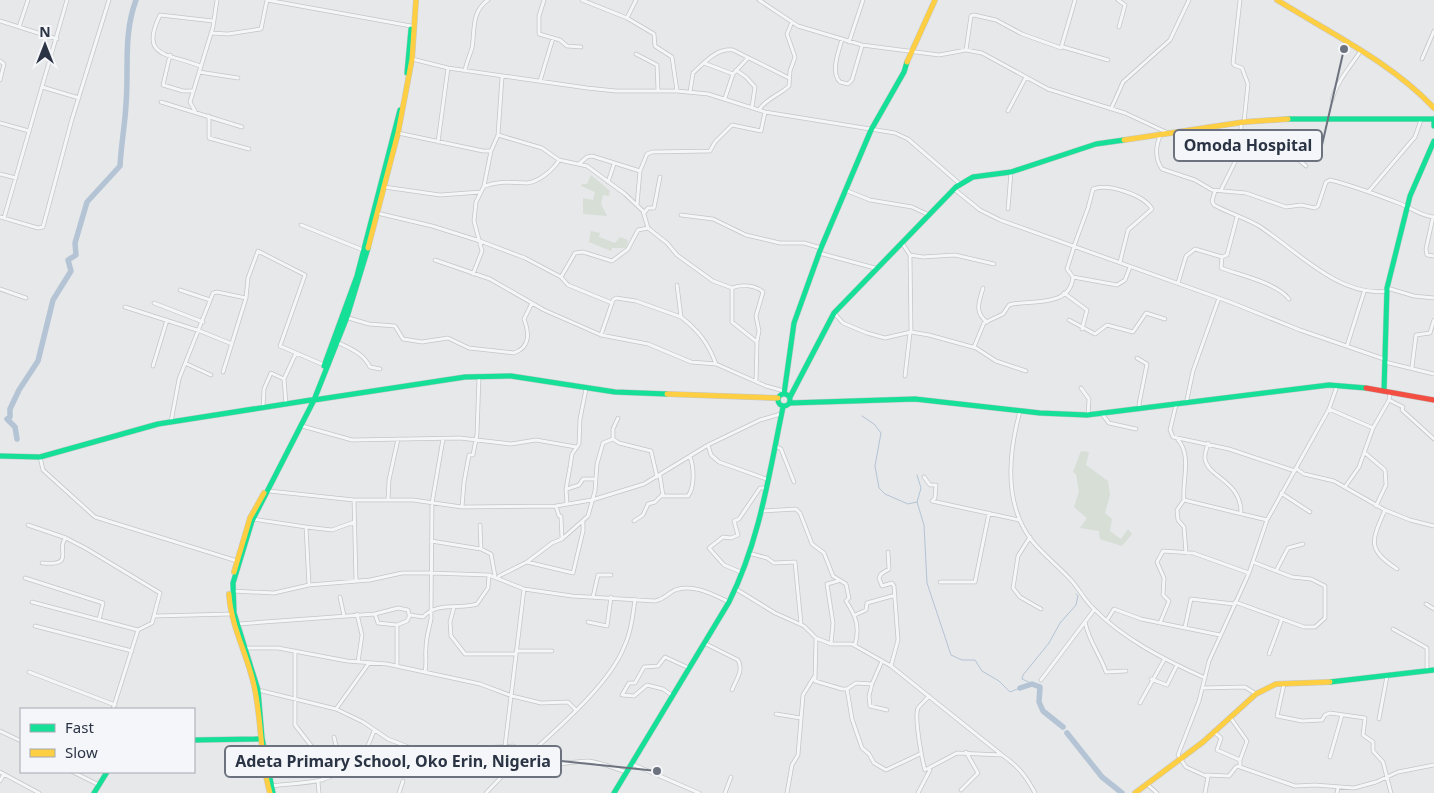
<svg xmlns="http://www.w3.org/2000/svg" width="1434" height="793" font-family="'Noto Sans',sans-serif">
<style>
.green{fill:#d6ded6}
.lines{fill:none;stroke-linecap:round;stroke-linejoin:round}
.stream{stroke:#b4c4d5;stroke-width:1}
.river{stroke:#b4c4d5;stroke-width:5.5}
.street-casing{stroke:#c4c6c8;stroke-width:4.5}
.fast-casing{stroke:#c4c6c8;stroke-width:6}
.slow-casing{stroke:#c4c6c8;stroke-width:6}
.jam-casing{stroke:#c4c6c8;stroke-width:6}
.street{stroke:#f5f6f7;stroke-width:3}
.fast{stroke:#16e098;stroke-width:5}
.slow{stroke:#ffcf43;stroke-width:5}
.jam{stroke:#f24e42;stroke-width:5}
.leader{fill:none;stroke:#6c737f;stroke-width:2}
.callout-dot{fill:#6c737f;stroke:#f4f6f9;stroke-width:2}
.callout{fill:#f4f6f9;stroke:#6c737f;stroke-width:2}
.callout-label{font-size:16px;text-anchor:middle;font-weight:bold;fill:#2b3445}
</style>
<rect width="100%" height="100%" fill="#e6e8ea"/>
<path class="green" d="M591 175 610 191 609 196 603 195 601 204 607 216 583 214V198L593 200 595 192 581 186 582 184H587Z
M591 231 600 233 599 237 615 243 620 237 628 240 626 248H612L611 251 589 242Z
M1081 451 1089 452 1086 465 1108 481 1110 495 1105 513 1112 519 1110 531 1121 539 1128 529 1132 534 1122 546 1100 539 1099 531 1080 528 1087 518 1074 507 1079 492 1076 474 1073 472Z"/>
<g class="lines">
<path class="stream" d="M862 416 874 424 881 433 875 466 879 488 885 494 908 504 917 502
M917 475 921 488 917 502 924 525 927 583 951 655 962 660H975L982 671 999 681 1010 692 1020 688
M1035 685 1022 679 1023 675 1049 643 1060 623 1076 605 1078 596 1076 594"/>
<path class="river" d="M17 439 15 427 7 419 10 417V409L19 390 38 361 53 300 71 271 68 260 76 255 75 243 87 202 120 166C121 145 125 125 126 104 129 68 123 35 136 0
M1020 688 1032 684 1040 687 1039 702 1043 711 1063 727
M1067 733 1102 777 1122 793"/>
<defs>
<path id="street" d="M544 0 539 16V34L560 40 567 46 581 47
M582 0 627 18 654 34 655 46 672 57 677 91
M759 0 798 26 862 45 939 55 966 50 982 53 1048 89 1125 113 1168 133
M1118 0 1125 5 1119 27
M1240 0 1233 63 1234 65 1242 68 1248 84 1244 122
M627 18 636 0
M0 21 57 39
M19 27 28 0
M211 33 228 34 261 29 267 0 411 26
M842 39C839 51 830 72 840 82L848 84 852 80 862 46
M849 42 863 0
M1063 47 1108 60
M966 50 971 16 974 15 996 20 1022 34 1061 48 1075 0
M636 54 657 65 658 91
M170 55 163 85 183 91H192
M412 59 448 68 587 88 616 91H677L708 94 765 112 895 133 908 139 960 184
M1422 59 1434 31
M0 61 4 64 0 80
M704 63 733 74
M200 66C168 53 139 58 160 15L213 21
M736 70 746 77 755 87 752 107
M465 71C466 63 470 55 472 48 475 30 471 12 488 0
M199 72 238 78
M540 81 553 38
M42 87 79 98
M690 92 693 73C704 63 716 48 733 50L789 78
M725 98 733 74 747 59
M1332 100C1336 83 1350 67 1360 52
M161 102 242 127
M1111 109 1123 82 1170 40 1189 0
M759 110C764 100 781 94 789 86L790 71 795 57 787 34 792 22
M1008 111 1026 77
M196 113 190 102 213 27 217 0
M209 116V138L249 149
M1241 122V150
M0 123 29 131
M398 133 483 151H491L498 135 542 148 559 160 587 166 625 194 643 211 648 228 667 243 677 255 713 281 732 288V322L757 342 756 382
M1161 134C1155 146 1155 159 1162 169L1195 180 1212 190 1246 193 1286 207 1301 205 1315 208 1318 206 1326 182 1330 180C1354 186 1378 195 1401 204 1413 209 1421 216 1434 217
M498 135 502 77
M438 142 448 68
M580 163 587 157 592 156 640 171
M0 174 16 178
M608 182 614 164
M485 186C500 180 512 183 527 183 539 182 554 169 559 160
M384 187 440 195 481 192
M954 189 980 210 1000 220 1230 302 1300 330 1384 359
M845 190 870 200 912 207 929 215
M1221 190 1241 150C1269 140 1284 146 1306 166
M1215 191 1212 201 1214 205C1228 213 1246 218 1259 226 1296 250 1340 298 1387 291
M1369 191 1415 137 1421 120
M637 205 640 171 647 154 652 152 710 151 715 142 732 125 761 131 765 112
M1008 209 1011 172
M377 213 432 226 480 241 525 258 561 277 568 285 612 303
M644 213 648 208H654L660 177
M681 215 713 219 746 235 780 243H804L821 248
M0 217 38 228 43 227 72 119 109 0
M1433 217 1426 249 1427 255 1434 256
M4 218 67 0
M301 225 363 250
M902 243 910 255 911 332
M1074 246 1088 208 1093 189C1108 183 1144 195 1152 209L1128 230 1120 262
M1074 247 1067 269 1073 277 1117 285 1125 280 1130 267
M819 253 875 268
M910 255 923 257 955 255 994 264
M1222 257 1221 268C1240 275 1277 283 1289 299
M435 260 490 279 544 310 601 335 648 344 691 362 716 364 766 386 784 391
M473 274 482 251 474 221 476 202 484 186 491 151
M561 277 575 253 583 252 612 261 628 249 638 230 648 228
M1178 283 1186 256 1195 249 1222 257 1227 255 1237 217
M677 285 681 317C699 331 708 343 716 364
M732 288C740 284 756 285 763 292L756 316 759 331 757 341
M983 288C979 302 974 312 987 322
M1387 288 1414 296 1434 298
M0 289 26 298
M180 290 210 300
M1064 293 1087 310 1082 329
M154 303 203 322
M125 307 200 331 232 344
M834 313 843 323 867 333 885 338 911 332 929 335 976 348 996 361 1026 371
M345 317 369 324 395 326 403 339 422 342 448 338 469 348 514 353C531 347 529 332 524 319L532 303
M1069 320 1095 334 1107 325 1133 332 1146 313 1165 319
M601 335 613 300 616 298 636 301 681 317
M337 342C351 349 363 353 370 367L380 369
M1347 346 1364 292
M974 347 984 323 1003 314 1009 305C1028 299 1070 309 1073 277
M1137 358 1147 364 1139 404 1140 409
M1385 362 1434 374
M187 364 211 375
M153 366 167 320
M1412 367 1416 335 1430 333 1434 320
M223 372 246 298 248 278 258 251 305 275 280 346 324 365
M905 376 910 333
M1081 388 1089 399 1088 415
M1390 392 1389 400 1403 407 1402 410 1434 439
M286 404 284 379 296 353
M1186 404 1193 371 1219 298
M1176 405 1170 430 1173 437 1229 449 1295 471
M263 408 264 389 271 373 284 379
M1329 409 1373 428 1359 467 1345 487
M1020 411C1008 455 1003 505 1033 542 1045 556 1059 567 1071 580 1079 589 1084 599 1092 607 1123 639 1165 660 1205 678
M1102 414 1109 423 1136 429
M171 422 179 379 213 293 217 292 246 298
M302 426 352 440 460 438 511 444 536 440 576 447
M1373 428 1389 400
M613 439 619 443 651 451 657 477
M613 439V429L618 418
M1178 440C1192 455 1182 481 1184 500L1177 510 1178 520 1184 527 1186 553
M1208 443C1207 448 1204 454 1205 459 1208 478 1241 480 1241 513
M708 445 711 455 719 462 769 480
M776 446 781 449 794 482
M1365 453 1385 470 1386 485 1376 506
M40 457 43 470 95 517 237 561
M1297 469 1304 474 1334 481 1385 510 1410 520 1434 526
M660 476 663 496H688C695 487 694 467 690 457
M924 477 930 485H936L935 498 932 501 1019 520
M567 489 579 485 583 479H596
M269 491 354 500H413L462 507 556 506 592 500 644 484 708 445 760 420 781 414
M1281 493 1310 512
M354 500 356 581
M388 500 389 480 398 439
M1184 500 1267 520
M567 504 566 489 570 467 572 454 579 444 580 419 586 389
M556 506 559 516H561L562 539
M462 507 464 482 469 455H473L477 434 479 377
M1385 510C1371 542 1367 549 1397 569
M763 511 796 509 800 513 812 544 824 553 833 576 846 584 849 598 846 601C856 616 860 627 855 645
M253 519 306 527 309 585
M634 521 643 515 648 504 655 502 663 494
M28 525 66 538 87 549 160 593 152 623 138 630 32 602
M480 525 481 549 491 554 495 576
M306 527 332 530 354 522
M1030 537 1018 556 1013 588 1020 597 1041 609
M431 541 481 549
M888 552 889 569 881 574 879 578 882 586 892 583 894 586 898 640 891 666
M752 554 767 558 774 563 795 562 801 624
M527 562 573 573 583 531V522
M42 563C76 566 56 550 65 539
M1276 571 1288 548 1303 544
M743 573 724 565 709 548 723 537 731 538 738 535 734 521 739 519 760 488H767
M499 576 527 562 552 543 562 539 588 516 595 491 597 464 603 443 613 439
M25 578 103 603 99 620
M940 582H975L989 513
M736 589 775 613 804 626 816 638 831 644H852L891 666 1002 755C1018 766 1026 776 1035 793
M232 591 274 593 309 585 370 580 402 573H430L489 575 524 589 572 596 655 601C665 599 667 594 675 590 693 583 714 595 729 602
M340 597 344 616
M593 597 598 575H611
M1235 602 1304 627H1315L1325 618V586L1311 579 1292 577 1253 562
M1426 604 1434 609
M454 607 450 622 451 636 465 654H516
M357 614 362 635 358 662
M375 614 398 608 408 610 409 615
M855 615 866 610 867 603 892 596 895 597
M155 616 231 614
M1107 620 1114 609 1141 619 1220 635
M588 622 607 626 611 597
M1085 622C1089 642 1100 654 1106 672L1126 671
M1160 623 1169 601 1163 595 1164 578 1157 562 1163 551 1193 553 1249 573
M238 624 375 614 378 623 397 625 407 621 410 615 423 617C438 601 459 610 477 604L488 588 489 575
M397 625V666
M35 626 132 651
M1185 627 1191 599 1234 604
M1393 629 1427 648V671
M816 638 815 681 842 689H847L856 683 872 684 882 661
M704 643 738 660C744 670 736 680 732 690
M831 644 833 623 827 584 838 581
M246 648H278L347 661 387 664 480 684 512 696 541 703 568 702 576 710
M516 651H552
M295 652V725L320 757 323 780
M1269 654 1282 619
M29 672 115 705
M425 672C427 662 425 657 426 648 426 638 429 629 431 619L432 503 443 439
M1151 679 1167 685 1177 665
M1041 680 1094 610
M872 684 869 696 870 706 887 710
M1284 684 1277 716 1302 721 1322 720 1325 715 1330 713 1365 718 1363 735 1373 742V751L1383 762 1391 793
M1202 688 1245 687 1256 694
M847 689 852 719 862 748 869 754 874 763 886 770 920 754
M258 690 336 709 363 722 388 739 411 748 446 750 513 746 526 751
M673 696 663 689 647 685 634 696 622 695 629 683H635L644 667 658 666 665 657 689 668
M929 696C926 700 921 704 918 708 914 717 922 760 925 770L957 753 1001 755
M1140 703 1164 660
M113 709 138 630
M336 709 369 663
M776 714 801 718
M1230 717 1247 741 1240 760V767L1295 786 1315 785 1354 788 1376 782 1398 772 1434 765
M1379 719 1387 676
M0 731 21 741
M1214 732 1221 738 1217 750 1240 760
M334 737 338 754 346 765
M505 746 524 589
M533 751C561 725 610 683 624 647 631 632 633 615 635 599
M1330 757 1342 715
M632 764 699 793
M0 772 39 793
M73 772 99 785
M1206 775 1229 776 1236 767 1240 766
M0 781 4 774
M318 781 319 793
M1148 785 1157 793
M272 786C295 782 330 786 346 765L359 767 374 731
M961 790 978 773 966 752
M399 793 403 781
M486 793 526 751H533C550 772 565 761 588 761 601 762 615 769 627 772
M725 793 731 777
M787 793 792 765 798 755 803 695 814 677
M918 793 930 770
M1205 793 1208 777 1186 767 1178 755 1199 701 1209 661 1249 573 1267 520 1329 409 1337 386
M1337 793 1338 788"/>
<path id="fast" d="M407 73 411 29
M1288 119H1434
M1434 122V126
M324 366 357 276 400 110
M1384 391 1387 288 1410 196 1434 141
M778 400a6 6 0 1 1 12 0a6 6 0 1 1-12 0Z
M784 394 794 323 821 248 871 130 904 72 907 62
M790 397 834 313 956 187 973 177 1011 172 1096 144 1124 140
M314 400 465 377 511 376 615 392 667 394
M790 403 915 399 1040 413 1087 415 1329 385 1366 388
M0 456 40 457 158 424 311 400
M1330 682 1434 670
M194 740 258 739
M94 793 107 772
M273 793 262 738 258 690 234 613 233 583 252 521 314 400 347 317 368 248
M614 793 729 602C760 540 769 474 783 407"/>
<path id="slow" d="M1277 0C1330 33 1391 62 1434 108
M907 62 935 0
M1124 140 1244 122 1288 119
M368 248 398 133 412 59 416 0
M667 394 778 398
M234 572 250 518 264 493
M229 594C231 628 249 657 255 690 262 725 260 759 270 793
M1135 793 1203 742 1256 694 1276 684 1330 682"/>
<path id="jam" d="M1366 388 1434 400"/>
</defs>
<use href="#street" class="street-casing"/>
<use href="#fast" class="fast-casing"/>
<use href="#slow" class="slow-casing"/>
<use href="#jam" class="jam-casing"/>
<use href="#street" class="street"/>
<use href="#fast" class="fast"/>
<use href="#slow" class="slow"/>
<use href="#jam" class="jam"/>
</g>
<path class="leader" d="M1344 49L1322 145M657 771L561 761"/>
<g class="callout-dot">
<circle cx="1344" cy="49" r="5"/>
<circle cx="657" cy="771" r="5"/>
</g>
<g class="callout">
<rect x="1174" y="130" width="148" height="31" rx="5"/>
<rect x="225" y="746" width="336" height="31" rx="5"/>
</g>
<g class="callout-label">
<text x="1248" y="151">Omoda Hospital</text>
<text x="393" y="767">Adeta Primary School, Oko Erin, Nigeria</text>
</g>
<rect x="20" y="708" width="175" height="65" fill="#f4f6f9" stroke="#a4a8b1"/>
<rect x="30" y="724" width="25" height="8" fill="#16e098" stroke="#a4a8b1"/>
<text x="65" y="733" font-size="15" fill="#2b3445">Fast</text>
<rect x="30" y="749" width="25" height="8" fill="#ffcf43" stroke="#a4a8b1"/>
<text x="65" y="758" font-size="15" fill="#2b3445">Slow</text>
<g transform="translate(45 45)" stroke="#f4f6f9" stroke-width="4" paint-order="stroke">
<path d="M0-4L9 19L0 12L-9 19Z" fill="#2b3445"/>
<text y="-8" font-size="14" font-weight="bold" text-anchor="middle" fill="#2b3445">N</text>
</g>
</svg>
